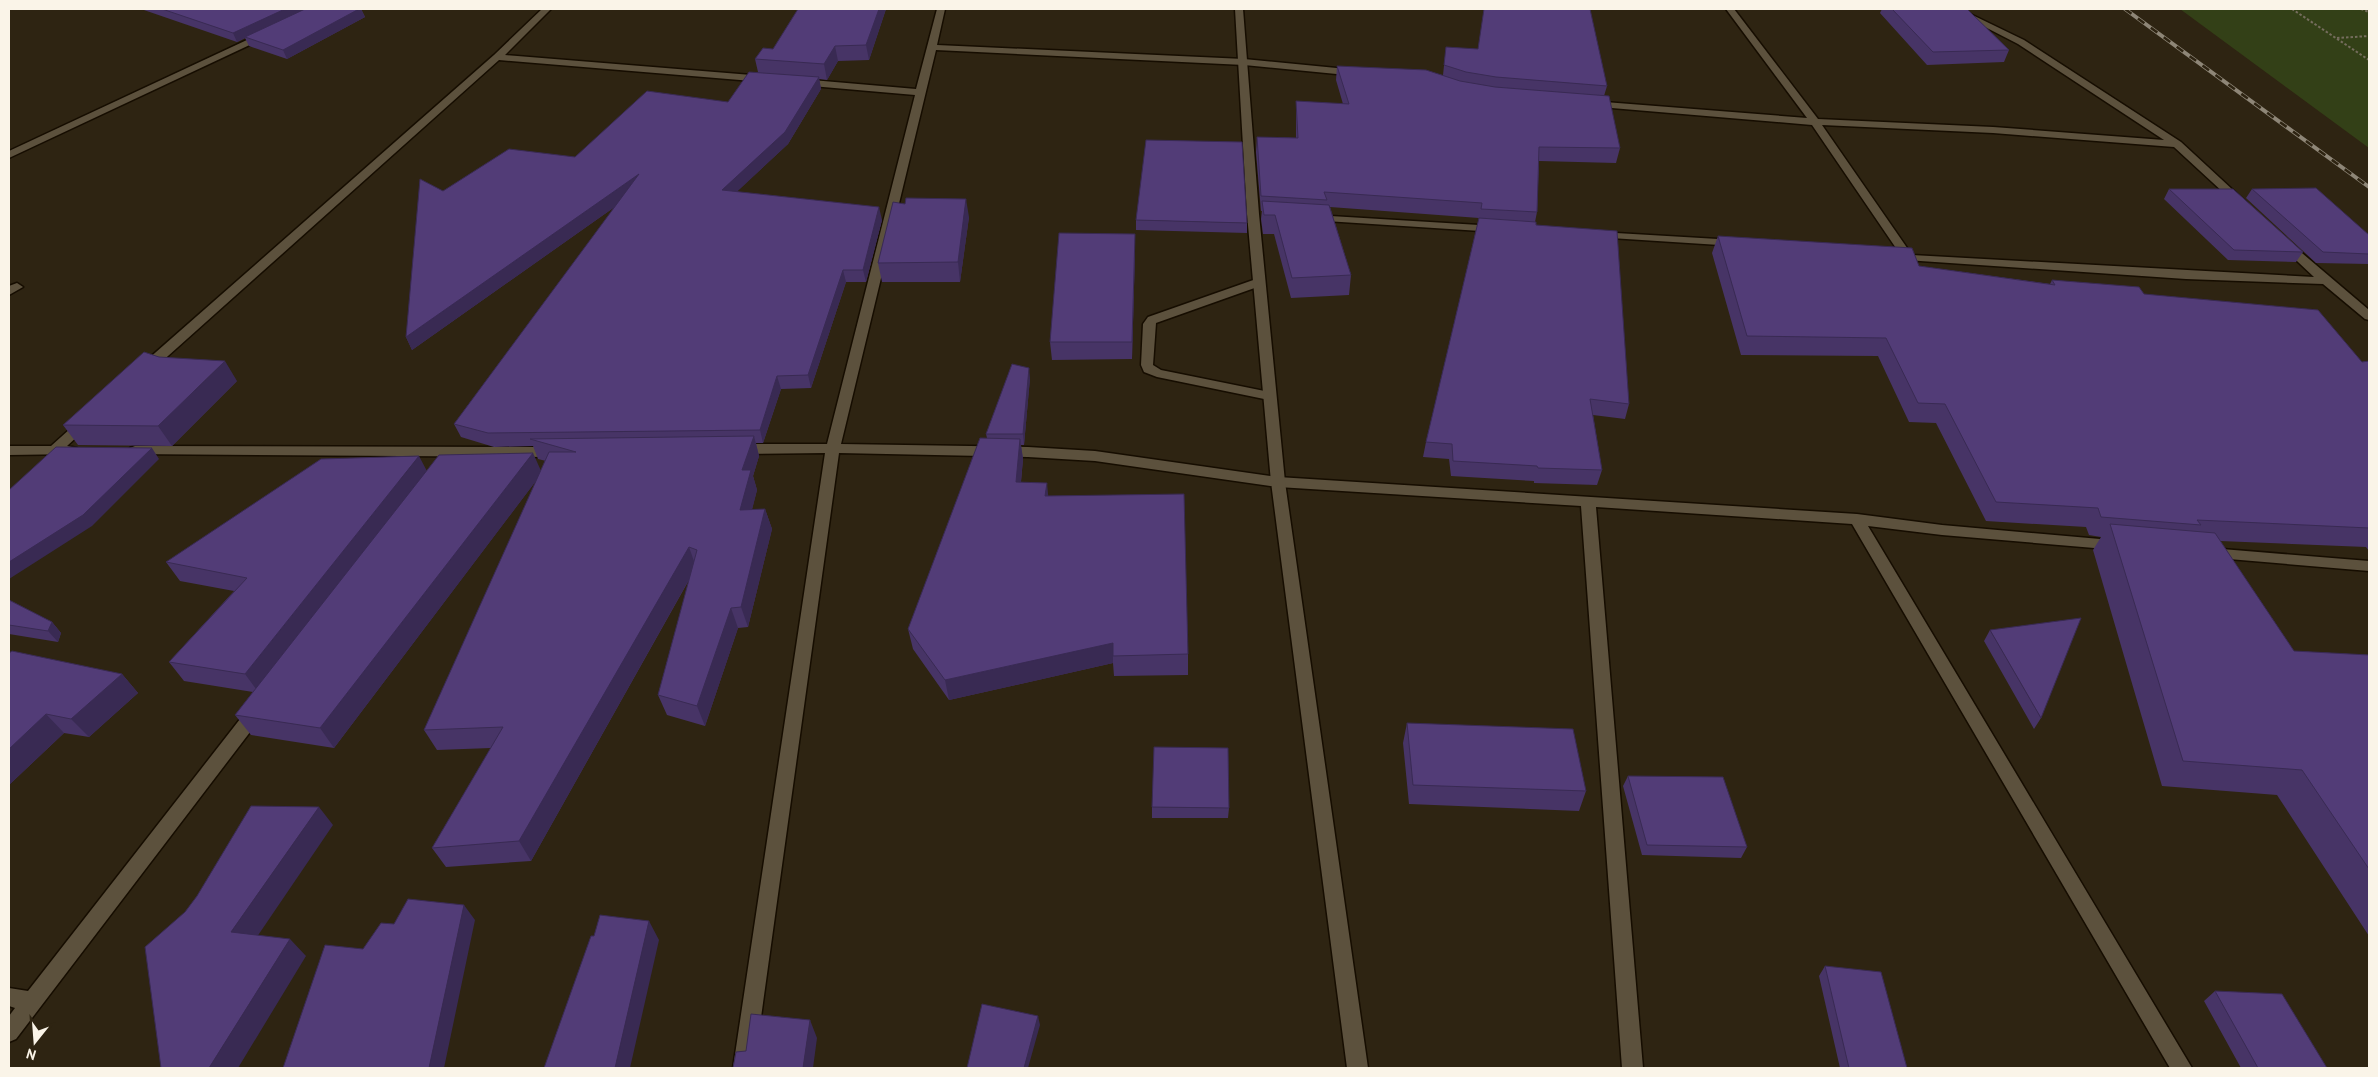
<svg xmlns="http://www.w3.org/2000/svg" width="2378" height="1077" font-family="'PT Sans',sans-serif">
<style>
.green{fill:#334017}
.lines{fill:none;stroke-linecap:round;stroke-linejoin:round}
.lane-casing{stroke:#160d00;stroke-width:3}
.street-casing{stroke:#160d00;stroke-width:3}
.secondary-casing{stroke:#160d00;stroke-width:3}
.path{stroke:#756d5d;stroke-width:2;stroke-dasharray:2.5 2;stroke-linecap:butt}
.lane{fill:#5c513d;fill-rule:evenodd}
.street{fill:#5c513d;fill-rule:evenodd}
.secondary{fill:#5c513d;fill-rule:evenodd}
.rail-casing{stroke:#8e8677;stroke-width:4}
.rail{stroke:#2e2412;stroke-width:2.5;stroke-dasharray:8;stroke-linecap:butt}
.wall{fill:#473466}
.shaded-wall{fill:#392a53}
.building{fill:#523c77;stroke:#392a53}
</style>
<rect width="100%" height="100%" fill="#2e2412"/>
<path class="green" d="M2180 9H2369V148Z"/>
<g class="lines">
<defs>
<path id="lane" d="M1259 278 1263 279 1265 282 1263 285 1156 323 1153 365 1161 370 1274 393 1276 396 1274 399 1269 400 1157 377 1144 372 1141 365 1143 324 1148 317Z"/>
<path id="street" d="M542 9H551L505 55 765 76 770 79 765 82 499 60 149 373H139L137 370 139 367 494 55Z
M937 9H945L937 45 1244 59 1357 70 1362 73 1357 76 1244 65 936 50 841 444 1028 447 1095 451 1278 477 1857 514 1942 525 2123 541 2126 545 2123 549 2118 550 1942 535 1868 526 2192 1068H2170L1852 524 1596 507 1643 1068H1622L1581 506 1278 487 1095 461 1028 457 839 453 754 1068H733L825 453 738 454 731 449 738 444H827L915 95 800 85 795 82 800 79 916 89Z
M1726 9H1734L1818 119 1993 127 2164 140 2018 44 1950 9H1960L2024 40 2181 142 2247 203 2241 206 2237 205 2174 147 1993 133 1822 125 1912 255 2314 277 2281 246 2279 244 2281 242H2289L2369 310V320L2365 319 2323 284 2186 279 1891 259 1889 257 1891 255 1900 254 1812 125 1588 106V102L1592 101 1807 118Z
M266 31 269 32V36L9 158V151Z
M1314 215 1496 226 1502 229 1496 232 1310 220V216Z
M1599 232 1735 240 1741 243 1735 246 1595 237 1593 235 1595 233Z
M17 283 23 287 9 295V286Z
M86 418 93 422 67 446 77 448 79 451 77 454 9 455V446H51L81 419Z
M135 446 555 447 562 452 555 457 130 454 128 451 130 448Z
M2210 548 2369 561V571L2205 557 2202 553 2205 549Z
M257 703 263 705 266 710 263 715 16 1039 9 1042V1016L15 1008 9 1006V988L28 991 251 705Z"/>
<path id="secondary" d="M1235 9H1243L1259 214 1285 482 1368 1068H1347L1271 482 1247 214Z"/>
</defs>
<use href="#lane" class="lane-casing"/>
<use href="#street" class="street-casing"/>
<use href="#secondary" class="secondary-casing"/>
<path class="path" d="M2292 9 2369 60
M2361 9 2369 12
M2337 38 2369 36"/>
<use href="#lane" class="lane"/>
<use href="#street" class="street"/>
<use href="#secondary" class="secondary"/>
<defs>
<path id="rail" d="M2125 9 2369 187"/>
</defs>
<use href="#rail" class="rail-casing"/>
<use href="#rail" class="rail"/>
</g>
<path class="wall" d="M141 9H361L365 17 287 59 249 46 245 38 237 42Z
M886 9 869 60 838 61 827 80 819 79 821 89 788 144 736 192 882 220 866 282H846L811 388 781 389 763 443H756L759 456 753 476 757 490 752 509H765L772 529 748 627 738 628 705 726 667 715 658 695 689 580 531 861 446 867 432 848 491 748 437 750 424 730 538 478 334 748 251 735 235 715 253 692 184 681 169 662 234 591 180 581 166 562 427 471H541L546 461 538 459 533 446 494 447 461 437 454 424 616 206 412 350 406 337 443 191 575 157 728 102 758 72 755 59 773 49Z
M1882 9H1967L2009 50 2004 62 1927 65 1880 13Z
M1446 47 1607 86 1604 96 1620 148 1616 163 1539 161 1537 212 1535 222 1629 404 1625 419 1593 415 1602 470 1597 485 1534 483V481L1451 476 1449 459 1423 457 1426 442 1479 218 1330 207 1351 275 1349 295 1291 298 1274 234H1263L1261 219 1262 211H1261L1256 152 1257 137 1296 138V101L1343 104 1336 80 1337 66 1443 75Z
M2169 189 2303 252 2296 262 2228 260 2164 199Z
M2252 189 2369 235V264L2316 263 2246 198Z
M969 217 960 282H882L878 263Z
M1136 220 1247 223V233L1136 230Z
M1135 234V251L1132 359 1052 360 1050 342Z
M1718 236 1919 266 2050 284 2052 280 2144 294 2362 362 2369 361V551L2366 547 2220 541 2294 651 2369 655V936L2277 795 2162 786 2093 550 2101 537 2089 535 2086 527 1986 521 1936 423 1909 422 1878 356 1741 355 1712 253Z
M1030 378 1024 445H1021L1023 459 1021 482 1048 496 1188 654V675L1114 676 1113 663 949 700 913 649 908 629 987 438 986 434Z
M237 381 172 446 78 445 63 425Z
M9 600 52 622 61 633 58 642 9 634Z
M1990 630 2041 718 2034 729 1984 641Z
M9 653 122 674 138 693 89 737 64 733 9 785Z
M1407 723 1586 791 1579 811 1409 804 1403 743Z
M1628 776 1747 847 1741 858 1642 855 1623 786Z
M1152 807 1229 808 1228 818H1152Z
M1825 966 1907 1068H1840L1819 976Z
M2215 991 2327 1068H2241L2204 1001Z"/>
<path class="shaded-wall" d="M285 9H308L245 37V38L237 42 233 33Z
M359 9H361L365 17 287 59 283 50Z
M879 9H886L869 60 866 45Z
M835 46 838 61 827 80 824 64Z
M819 77 821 89 788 144 725 203 722 190Z
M639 174 643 187 412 350 406 337Z
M966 199 969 217 960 282 958 262Z
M879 207 882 220 866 282 863 270Z
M1135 234V251L1132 359V342Z
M843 270 846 282 811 388 808 375Z
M225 361 237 381 172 446 158 426Z
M1029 368 1030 378 1024 445 1023 434Z
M777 376 781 389 763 443 760 430Z
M754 436 759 456 753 476 757 490 747 530 740 510 742 470Z
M1020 439 1023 459 1019 502 1016 482Z
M152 448 159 459 92 526 9 579V562Z
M533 453 542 473 334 748 320 728Z
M419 456 429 475 259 693 245 674Z
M1047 483 1049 504 1045 496Z
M765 509 772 529 748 627 741 607Z
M689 547 696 567 531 861 519 841Z
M731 608 738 628 705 726 697 706Z
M52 622 61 633 58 642 48 631Z
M1113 643V663L949 700 945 680Z
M122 674 138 693 89 737 71 719Z
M46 714 64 733 9 785V749Z
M319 807 333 825 248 950 231 932Z
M464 905 475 920 444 1068H429Z
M649 921 659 940 630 1068H615Z
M290 939 306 956 238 1068H209Z
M1038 1016 1040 1025 1028 1068H1024Z
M810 1020 817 1038 813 1068H803Z"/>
<path class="building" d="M162 9H285L233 33Z
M305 9H359L283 50 245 37Z
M798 9H879L866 45 835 46 824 64 755 59 763 48 773 49Z
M1484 9H1590L1607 86 1496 77 1466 72 1444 65 1446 47 1478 49Z
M1892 9H1967L2009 50 1933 52Z
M1337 66 1426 70 1460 81 1495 87 1609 96 1620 148 1539 147 1537 212 1481 209 1482 203 1324 192 1327 200 1261 196 1257 137 1298 138 1296 101 1349 104Z
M749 72 819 77 785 132 722 190 879 207 863 270H843L808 375 777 376 760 430 488 433 454 424 639 174 406 337 420 179 443 191 509 149 575 157 647 91 728 102Z
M1146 140 1242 142 1247 223 1136 220Z
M2316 188 2369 235V254L2323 252 2252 189Z
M2169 189H2233L2303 252 2234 250Z
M906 198 966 199 958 262 878 263 893 202 905 204Z
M1262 201 1329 205 1351 275 1292 278 1275 215H1264Z
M1479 218 1536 222V225L1617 231 1629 404 1590 399 1602 470 1538 468 1537 466 1453 461 1452 444 1426 442Z
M1059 233 1135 234 1132 342H1050Z
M1718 236 1912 248 1919 266 2055 285 2052 280 2139 287 2144 294 2318 310 2362 362 2369 361V528L2197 520 2201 525 2101 517 2098 508 1996 502 1945 404 1918 403 1886 338 1747 336Z
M144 352 159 357 225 361 158 426 63 425Z
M1012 364 1029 368 1023 434H986Z
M754 436 742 470H751L740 510 765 509 741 607 731 608 697 706 658 695 697 550 689 547 519 841 432 848 503 727 424 730 549 452H576L530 439Z
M980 438 1020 439 1016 482 1047 483 1045 496 1184 494 1188 654 1113 656V643L945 680 908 629Z
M56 447 152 448 83 515 9 562V490Z
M533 453 320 728 235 715 439 455Z
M419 456 245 674 169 662 247 578 166 562 321 459Z
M2110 524 2215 533 2294 651 2369 655V869L2302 770 2183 761Z
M9 600 52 622 48 631 9 625Z
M2081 618 2041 718 1990 630Z
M12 651 122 674 71 719 46 714 9 749V653Z
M1407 723 1573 729 1586 791 1413 785Z
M1154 747 1228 748 1229 808 1152 807Z
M1628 776 1723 777 1747 847 1647 845Z
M251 806 319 807 231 932 290 939 209 1068H161L145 947 185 912 197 896Z
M408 899 464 905 429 1068H283L325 945 363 949 381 923 394 924Z
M600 915 649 921 615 1068H544L591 936H594Z
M1825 966 1881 972 1907 1068H1849Z
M2215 991 2282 994 2327 1068H2258Z
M982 1004 1038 1016 1024 1068H967Z
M751 1014 810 1020 803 1068H733L736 1052 746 1051Z"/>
<rect width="2378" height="1077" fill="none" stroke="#faf4e8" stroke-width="20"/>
<g transform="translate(35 1042) rotate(197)" stroke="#2e2412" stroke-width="4" paint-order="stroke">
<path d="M0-4L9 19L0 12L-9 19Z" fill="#faf4e8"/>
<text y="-8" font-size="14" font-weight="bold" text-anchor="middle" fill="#faf4e8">N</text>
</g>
</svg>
